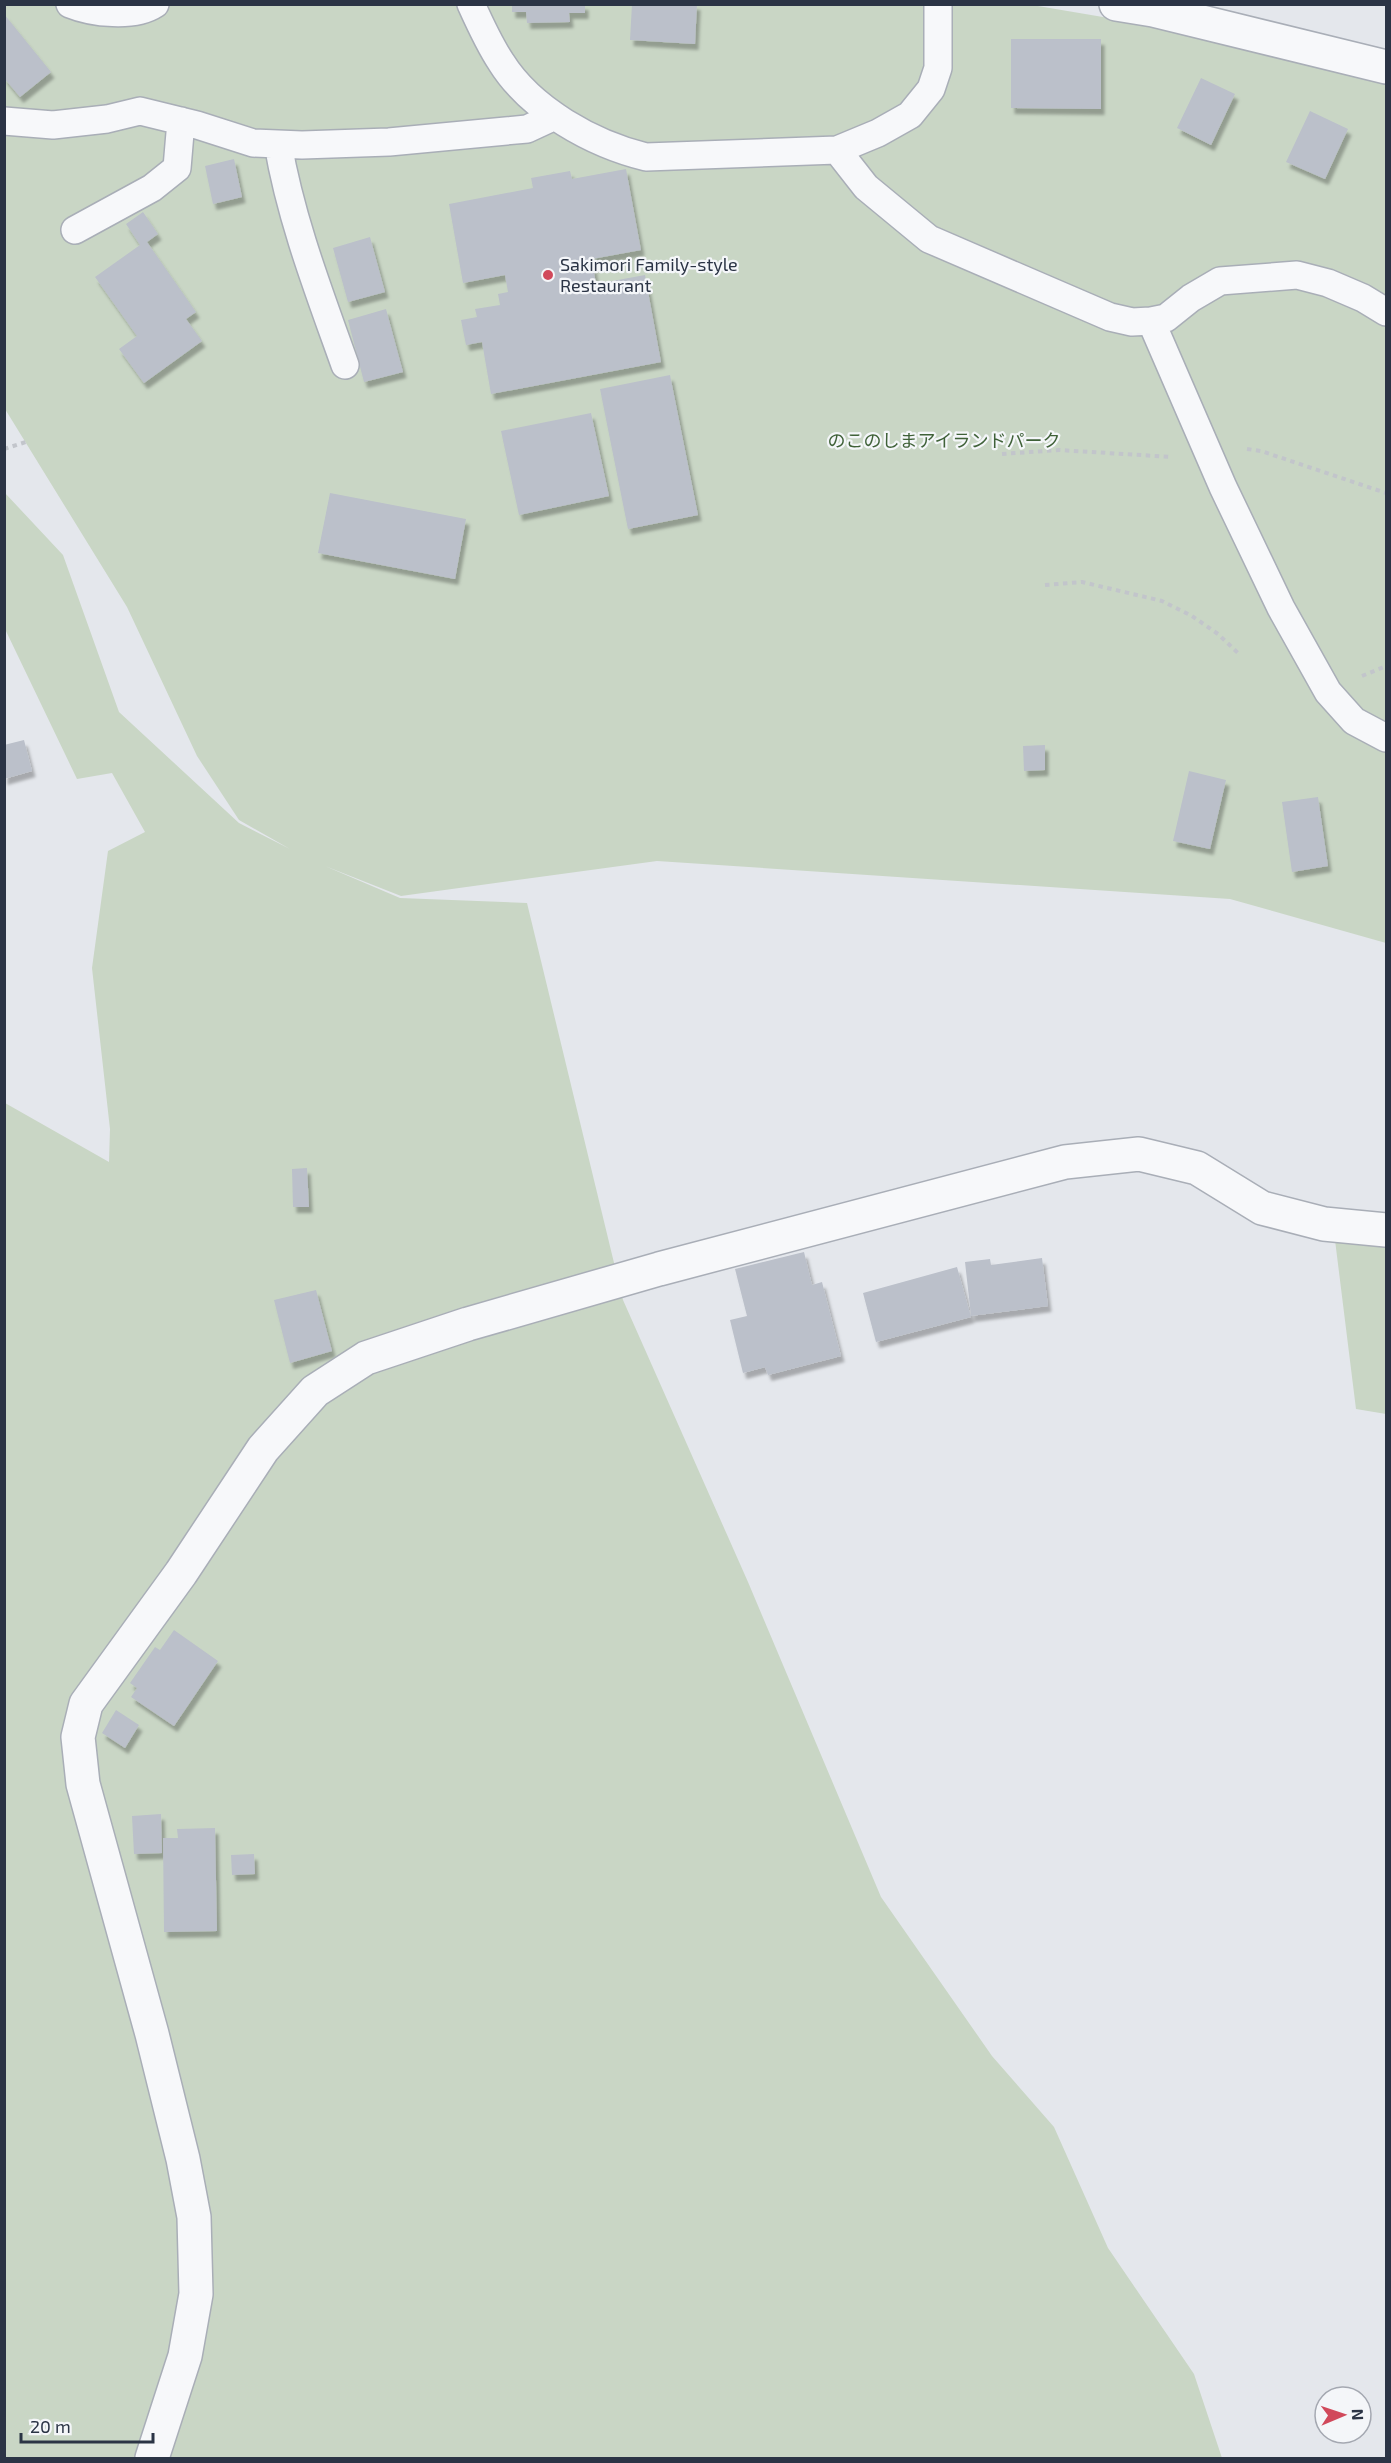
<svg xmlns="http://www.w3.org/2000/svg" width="1391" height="2463" font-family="'Exo 2','Noto Sans JP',sans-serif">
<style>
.green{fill:#c9d6c5}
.building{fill:#bbc0ca;filter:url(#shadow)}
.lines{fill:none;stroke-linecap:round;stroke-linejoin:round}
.service-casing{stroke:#a9aeb7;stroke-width:30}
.minor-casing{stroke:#a9aeb7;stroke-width:36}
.path{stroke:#c2c5cb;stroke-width:4;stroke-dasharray:4.5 4.5;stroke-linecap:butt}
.service{stroke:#f7f8fa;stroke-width:27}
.minor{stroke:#f7f8fa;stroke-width:33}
.poi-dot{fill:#d1495b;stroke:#f4f6f9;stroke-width:2}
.labels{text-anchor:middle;stroke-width:4.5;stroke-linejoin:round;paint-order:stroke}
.poi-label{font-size:18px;fill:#2b3445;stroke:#f4f6f9;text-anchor:start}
.park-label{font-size:18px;fill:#3f6138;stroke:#f4f6f9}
</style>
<defs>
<filter id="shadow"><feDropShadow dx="3.5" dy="6" stdDeviation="1.5" flood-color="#0004"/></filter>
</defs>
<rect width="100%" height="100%" fill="#e4e7ec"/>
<path class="green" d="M5 5H1032L1156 26 1386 79V943L1230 899 657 861 401 896 325 866 400 898 527 903 623 1300 748 1582 881 1897 992 2056 1054 2127 1108 2248 1194 2374 1222 2458H5V1103L109 1162 110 1129 92 968 108 851 145 832 112 773 77 779 5 629V493L63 555 119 712 239 823 290 849 239 820 197 756 127 607 5 409Z
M1386 1239V1414L1356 1409 1335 1240Z"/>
<path class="building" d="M512 4H585V13H569L570 22 527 23 526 12H512Z
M632 4H697L695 44 630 40Z
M4 14 51 72 20 97 4 78Z
M1011 39H1101V109L1011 108Z
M1201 78 1235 94 1211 145 1177 128Z
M1310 111 1348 129 1325 179 1286 162Z
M234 159 242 197 213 204 205 166Z
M626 169 641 250 592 259 596 284 645 275 661 362 491 394 482 342 466 345 461 320 477 317 475 309 500 305 498 294 508 292 505 275 463 283 449 204 533 188 531 178 570 171 572 179Z
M143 212 158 234 147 242 196 312 186 319 202 341 144 383 119 349 137 336 95 277 140 245 126 224Z
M370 237 385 292 348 302 333 248Z
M386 309 403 372 364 382 348 320Z
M670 375 698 515 628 529 600 389Z
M591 413 609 496 519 515 501 431Z
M330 493 466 519 455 579 318 553Z
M24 740 32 771 4 779V745Z
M1045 745V770L1024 771 1023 746Z
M1189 771 1226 780 1210 849 1173 841Z
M1318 797 1328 866 1292 872 1282 802Z
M307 1168 309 1207H293L292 1169Z
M804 1252 812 1285 822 1282 841 1356 768 1375 765 1367 743 1373 730 1320 747 1316 735 1269Z
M1042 1258 1048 1306 971 1316 965 1262 990 1259 991 1265Z
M957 1267 971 1317 876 1342 863 1293Z
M316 1290 332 1351 290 1363 274 1300Z
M174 1630 218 1661 174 1726 131 1697 137 1688 130 1683 155 1647 160 1650Z
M116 1710 139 1725 125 1748 102 1733Z
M161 1814 162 1853 134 1854 132 1816Z
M215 1828 217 1931 164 1932 163 1838H178L177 1829Z
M254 1854 255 1874 232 1875 231 1855Z"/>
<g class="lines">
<defs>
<path id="service" d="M70 4C92 13 134 18 155 4
M471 4C480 24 489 44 501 62 531 110 593 144 646 157L837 150 878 133 910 115 931 89 938 68V4
M4 121 53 125 107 119 140 111 197 125 253 143 302 145 389 142 527 129 555 116
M278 144C291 220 319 292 345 365
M837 150 866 187 929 239 1110 317 1132 322 1151 321 1166 318 1191 298 1220 281 1297 275 1328 283 1363 298 1386 312
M75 230 152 188 177 168 181 121
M1151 321 1223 487 1281 608 1328 692 1354 721 1386 738"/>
<path id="minor" d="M1116 4 1153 10 1386 67
M152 2458 185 2356 196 2294 194 2217 183 2159 152 2034 83 1784 78 1737 86 1704 181 1573 263 1449 315 1391 366 1358 468 1324 659 1269 1065 1162 1139 1154 1197 1168 1262 1208 1324 1224 1386 1230"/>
</defs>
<use href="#service" class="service-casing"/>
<use href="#minor" class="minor-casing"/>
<path class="path" d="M4 449 29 441
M1247 449 1261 451 1386 493
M1002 454 1059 450 1172 457
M1045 585 1082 582 1162 601 1192 616 1218 634 1240 655
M1362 676 1386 666"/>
<use href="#service" class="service"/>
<use href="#minor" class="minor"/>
</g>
<circle class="poi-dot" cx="548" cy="275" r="6"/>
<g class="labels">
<g class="poi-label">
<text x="560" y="271">Sakimori Family-style<tspan x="560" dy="21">Restaurant</tspan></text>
</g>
<g class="park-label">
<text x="944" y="447">のこのしまアイランドパーク</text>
</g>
</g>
<rect width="1391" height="2463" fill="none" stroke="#2b3445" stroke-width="12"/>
<g transform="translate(1343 2415) rotate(88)"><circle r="28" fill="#f4f6f9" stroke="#a4a8b1" stroke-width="1.5"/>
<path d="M0-4.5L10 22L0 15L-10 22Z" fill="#d1495b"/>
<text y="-9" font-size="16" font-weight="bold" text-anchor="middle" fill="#2b3445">N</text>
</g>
<path d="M21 2433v9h132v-9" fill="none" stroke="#2b3445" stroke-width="3"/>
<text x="30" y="2433" font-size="18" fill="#2b3445" stroke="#f4f6f9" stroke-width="4.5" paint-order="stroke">20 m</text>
</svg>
